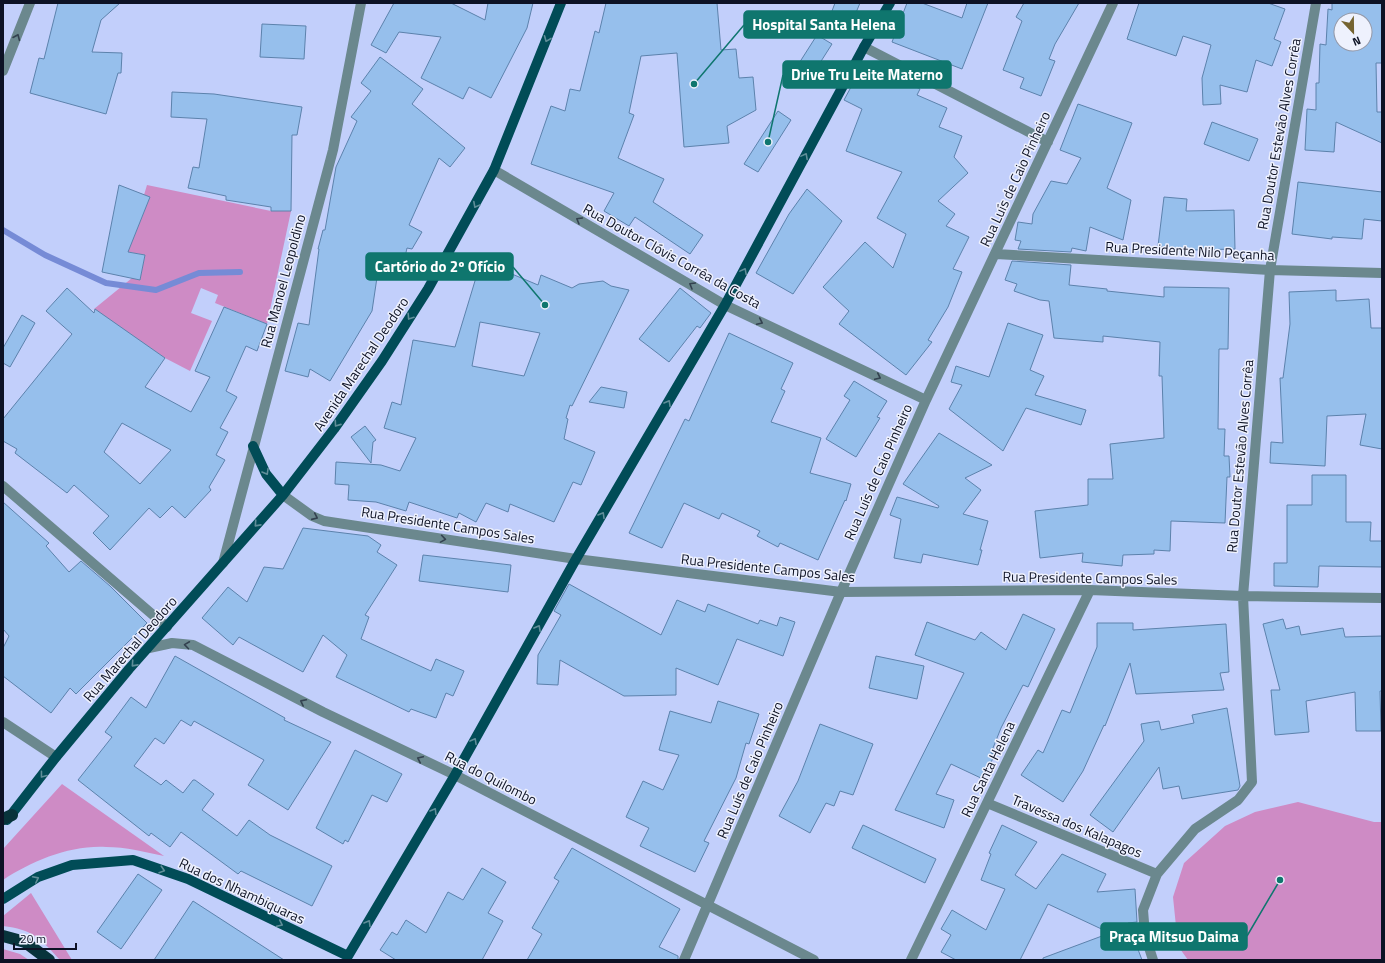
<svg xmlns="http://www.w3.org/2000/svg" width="1385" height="963" font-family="'Titillium Web',sans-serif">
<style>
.green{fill:#ce8bc5}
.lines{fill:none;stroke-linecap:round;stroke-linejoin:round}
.stream{stroke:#768bd6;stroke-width:6}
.building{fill:#96bfec;stroke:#5c82ac;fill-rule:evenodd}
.minor{stroke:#6b888e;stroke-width:10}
.major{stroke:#014c57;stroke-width:10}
.highway{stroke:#08333b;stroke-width:12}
.oneway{stroke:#33414f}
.oneway2{stroke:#608e99}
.labels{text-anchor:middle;stroke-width:3;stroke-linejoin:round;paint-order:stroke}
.street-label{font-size:14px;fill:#0d1225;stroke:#eef1fd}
.leader{fill:none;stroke:#0f766e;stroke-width:1.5}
.callout-dot{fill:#0f766e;stroke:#eef1fd;stroke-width:1.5}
.callout{fill:#0f766e;stroke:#0f766e;stroke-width:1.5}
.callout-label{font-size:15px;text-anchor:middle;font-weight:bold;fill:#fff}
</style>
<rect width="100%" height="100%" fill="#c2cffb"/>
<path class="green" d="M147 185 271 211H291L267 324 215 303 218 295 201 288 191 313 212 321 190 371 165 358 94 309 132 278 140 279 145 255 107 248 111 228 134 237 150 197 144 195Z
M62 784 164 856C145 852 126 847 106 847 70 845 32 861 3 880V849Z
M1298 802 1374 822H1382V960H1188L1178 946 1173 897 1184 863 1225 826 1255 812Z
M31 893 72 960H60C41 939 32 929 3 926V916Z
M3 949 20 954 29 960H3Z"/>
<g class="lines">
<path class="stream" d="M3 230 45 255 106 283 156 290 199 273 240 272"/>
</g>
<path class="building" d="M58 3H120L101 20 92 52 122 53 121 73H118L106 114 30 93 39 58 44 59Z
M394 3H451L485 20 488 3H533L527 28 491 98 469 87 463 99 421 78 441 37 399 32 386 53 371 45Z
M606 3H717L721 50 736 49 739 78 753 77 756 110 727 126 729 143 684 147 677 53 641 56 629 113 634 115 618 158 664 179 653 202 703 235 690 254 635 217 629 226 604 211 614 193 531 164 551 106 565 111 570 89 580 91 595 31 599 33Z
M835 3H860L850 27 829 19Z
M907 3H922L962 18 967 3H988L962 69 892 42Z
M1024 3H1079L1055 44 1049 59 1055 61 1041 96 1020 88 1024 78 1003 70 1022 21 1016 17Z
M1139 3H1268L1285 9 1274 39 1281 42 1272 66 1256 60 1247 92 1220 85 1221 104 1203 105 1202 78 1211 45 1183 36 1176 56 1127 39Z
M1332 3H1382V63H1376L1377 112H1382V143L1336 122 1334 152 1305 150 1307 109 1316 110V83H1319L1320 44 1326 45 1328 9 1332 10ZM1341 20H1365V44H1341Z
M262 24 306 26 304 59 260 57Z
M817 35 832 44 811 77 796 68Z
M380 57 423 89 412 104 465 148 450 167 439 158 409 225 422 232 412 249 407 248 402 270 379 264 372 311 330 381 310 369 308 377 285 371 298 323 309 325 319 249H318L323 230H325L336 167 357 121 351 117 371 91 361 83Z
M864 63H870L920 89 917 95 947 108 939 127 962 136 954 157 968 173 938 201 955 214 946 226 969 237 953 269 962 272 948 307 928 340 932 342 906 375 839 324 849 311 823 287 865 242 893 268 906 234 877 218 902 172 846 151 862 109 844 100Z
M172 92 214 94 302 107 297 135H292L291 211H271V207L226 200V196L188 188 193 167 199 168 207 119 171 117Z
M1078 104 1132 123 1107 188 1131 200 1123 240 1090 227 1086 251 1072 248 1071 252 1018 249 1021 241 1015 240 1018 222 1032 224 1033 214 1051 181 1067 184 1081 158 1060 150Z
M778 111 791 120 758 172 744 164Z
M1212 122 1258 139 1249 161 1204 144Z
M1298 182 1382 192V221L1364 219 1362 239 1332 237V239L1292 234Z
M119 185 150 197 128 252 145 255 140 280 102 272Z
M807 189 842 221 793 294 756 273 789 214Z
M1164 197 1187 199 1186 211 1234 210 1235 249 1194 250 1158 246Z
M481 261 538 285 541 275 572 288 579 284 603 281 611 286 629 290 572 406 570 405 566 418 568 419 564 439 595 452 581 485 573 482 554 522 510 504 508 512 486 503 476 522 459 513 457 518 409 502 406 511 376 502 348 500 349 485 335 484 336 462 381 465 400 471 416 438 384 428 392 402 401 405 413 340 455 347ZM480 322 540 333 524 376 472 366Z
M1012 261 1071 265 1069 285 1107 289V291L1164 297V287L1229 288 1228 349H1219L1218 429H1225L1224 456H1229L1230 477H1227L1225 523 1171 521 1170 551 1154 550V554L1123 555 1122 566 1082 562 1083 553 1040 558 1035 511 1088 505V479H1113L1110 444 1164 438 1162 376H1159L1160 342 1103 336V342L1054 338 1049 301 1040 300 1014 291 1017 284 1005 280Z
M67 288 94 313 95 309 165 358 145 387 191 412 210 377 195 371 224 307 267 324 257 351 246 346 226 391 237 397 220 428 228 432 216 455 225 460 209 487 211 490 185 518 172 506 160 518 149 508 110 550 93 533 109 516 74 485 67 493 15 453 17 449 3 441V419L72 334 46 311ZM122 423 171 450 140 484 104 452Z
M680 288 711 313 700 328 697 326 669 362 639 339Z
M1336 290V301L1369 299 1371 328H1382V449L1360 445 1366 414 1327 416 1325 466 1270 463 1271 442 1283 443 1280 378H1283L1290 324 1289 292Z
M22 315 35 323 10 367 3 363V348Z
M1008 323 1043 335 1030 370 1044 376 1035 395 1086 410 1081 425 1026 408 1003 451 949 409 962 385 951 382 956 366 989 377Z
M729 333 793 363 781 389 785 391 771 422 821 438 810 473 851 484 846 501 845 500 818 560 780 543 778 547 757 536 760 531 722 513 719 519 684 503 662 548 629 533 685 419 689 421Z
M854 381 887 401 877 417 880 418 856 457 826 439 850 400 844 396Z
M601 387 627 392 624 408 589 402Z
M365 426 376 440 373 442 371 463 351 437Z
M939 433 992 465 965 478 981 490 963 514 988 521 980 550H982L978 565 923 554 921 563 894 558 901 519 890 515 897 497 938 508 939 506 903 484Z
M1312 475H1346V522H1371L1370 541H1382V567L1319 566 1318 587 1274 586V563H1287V505H1312Z
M3 502 49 543 46 546 69 572 81 561 110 586 147 623 76 694 70 688 51 713 3 676V648L9 636 3 629Z
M303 528 368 536 381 545 377 552 397 565 365 615 369 617 361 639 431 671 436 659 464 671 453 696 446 693 436 718 411 709 409 712 336 677 347 655 323 635 303 672 239 637 233 645 202 618 228 587 247 602 264 567 283 569Z
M423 555 511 565 508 592 419 581Z
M569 584 661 635 677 600 705 612 708 604 758 624 760 620 777 626 780 617 795 622 783 656 737 639 718 685 676 668V695L624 696 560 660 558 685 537 684 538 655 561 615 554 611Z
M1023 614 1055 629 1028 687 1023 685 1001 728 991 753 995 754 983 779 951 764 936 794 954 800 944 828 895 810 964 673 915 655 927 622 975 640 981 632 1006 650Z
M1283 619 1286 629 1299 626 1301 635 1343 628 1345 637 1382 636V691H1380L1381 731H1356L1355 692 1306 701 1309 732 1275 735 1271 690H1280L1263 624Z
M1097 623H1133V630L1226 624 1229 672 1220 673 1224 690 1136 694 1130 663 1105 726 1104 725 1083 771 1063 802 1021 775 1038 750 1043 753 1062 710 1070 713 1097 647Z
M175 656 285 718 284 720 331 742 288 810 248 785 264 760 194 721 191 726 181 720 164 744 155 738 134 766 161 785 166 780 183 793 193 780H195L214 794 202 810 237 836 249 820 270 835 332 866 312 906 241 871 238 874 181 832 170 847 151 833 149 836 78 780 112 737 105 732 131 697 146 708Z
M876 656 924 666 917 699 869 688Z
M718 701 759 714 749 744 746 743 736 778 704 841 709 843 695 872 640 846 649 828 626 817 643 781 663 790 679 755 659 750 670 711 711 723Z
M1227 708 1240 786 1238 790 1182 799 1179 786 1163 789 1159 767 1113 832 1090 815 1144 741 1141 724 1159 721 1161 730 1194 723 1192 715Z
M820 724 873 744 853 795 840 791 834 806 826 803 810 833 779 816 798 781Z
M355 750 402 774 387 802 372 795 348 842 345 840 343 844 316 828Z
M863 825 936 859 925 883 852 848Z
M1002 825 1037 842 1015 875 1036 889 1062 854 1106 874 1097 892 1135 889 1137 922 1128 923 1142 960H1043V958L1110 933 1048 904 1020 960H956L941 952 951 935 941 929 952 910 986 930 1005 889 981 880 991 854 989 853Z
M572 848 680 909 659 947 678 956V960H527L542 934 532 928 559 881 554 878Z
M482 868 506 882 488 913 503 921 482 960H396L380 950 392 932 397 935 406 920 426 933 448 892 463 900Z
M138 874 162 890 121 949 97 932Z
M193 901 284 960H154Z"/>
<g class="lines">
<path class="minor" d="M864 47 1048 142
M3 71 30 3
M494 170 725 305 926 400
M996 254 1270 270 1382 273
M3 486 167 627
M283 495 312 516 324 521 576 559 841 592 1090 590 1243 596 1382 598
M223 563 333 150 361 3
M149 648 172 643 193 645 323 712 455 775 814 960
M3 722 56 757
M987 803 1157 874
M684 960 841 592 926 400 1113 3
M911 960 1090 590
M1153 960 1145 935 1143 910 1157 874 1195 829 1238 800 1252 782 1243 596 1270 270 1316 3"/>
<path class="major" d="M253 446 266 474 283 495
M7 820 56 757 129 669 283 495 334 429 382 361 428 289 494 170 561 3
M3 899 38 877 72 865 133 860 188 879 348 956 455 775 576 559 725 305 864 47 890 3"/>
<path class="highway" d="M3 819 12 815
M3 936 25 942 49 960"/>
</g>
<defs><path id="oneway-chevron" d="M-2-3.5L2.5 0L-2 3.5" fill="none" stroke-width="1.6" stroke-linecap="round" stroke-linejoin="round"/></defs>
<g class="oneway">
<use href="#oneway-chevron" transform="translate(17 37) rotate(-67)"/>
<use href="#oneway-chevron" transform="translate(579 220) rotate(-150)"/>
<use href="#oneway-chevron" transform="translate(692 285) rotate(-150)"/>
<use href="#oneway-chevron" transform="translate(760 322) rotate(25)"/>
<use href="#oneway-chevron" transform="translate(878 377) rotate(25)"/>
<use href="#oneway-chevron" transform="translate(315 517) rotate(24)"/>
<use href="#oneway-chevron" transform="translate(443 539) rotate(9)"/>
<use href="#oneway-chevron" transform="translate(187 645) rotate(-172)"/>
<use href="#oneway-chevron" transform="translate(303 702) rotate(-153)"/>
<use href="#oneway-chevron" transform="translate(420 759) rotate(-155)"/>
</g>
<g class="oneway2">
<use href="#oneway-chevron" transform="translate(547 39) rotate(112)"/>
<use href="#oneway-chevron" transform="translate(805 156) rotate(-62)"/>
<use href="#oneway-chevron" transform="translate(476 205) rotate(118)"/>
<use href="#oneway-chevron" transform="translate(744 271) rotate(-62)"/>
<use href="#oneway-chevron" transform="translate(410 317) rotate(123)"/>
<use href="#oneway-chevron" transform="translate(668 403) rotate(-60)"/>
<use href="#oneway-chevron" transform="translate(337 424) rotate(125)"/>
<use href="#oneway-chevron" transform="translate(266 472) rotate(60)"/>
<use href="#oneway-chevron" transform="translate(602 515) rotate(-60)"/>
<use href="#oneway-chevron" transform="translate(257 524) rotate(132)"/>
<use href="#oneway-chevron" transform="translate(538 628) rotate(-61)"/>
<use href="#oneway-chevron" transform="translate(134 664) rotate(132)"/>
<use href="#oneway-chevron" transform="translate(474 741) rotate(-61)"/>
<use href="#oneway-chevron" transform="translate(43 775) rotate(128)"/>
<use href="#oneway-chevron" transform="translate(434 811) rotate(-59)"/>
<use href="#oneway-chevron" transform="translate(162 870) rotate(18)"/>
<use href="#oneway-chevron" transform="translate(36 879) rotate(-27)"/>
<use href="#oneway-chevron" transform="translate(368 923) rotate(-59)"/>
<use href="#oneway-chevron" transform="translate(280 924) rotate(25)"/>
</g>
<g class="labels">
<g class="street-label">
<text transform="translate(1279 134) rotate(-80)" y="5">Rua Doutor Estevão Alves Corrêa</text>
<text transform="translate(1015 179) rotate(-65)" y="5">Rua Luís de Caio Pinheiro</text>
<text transform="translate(1190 251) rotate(3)" y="5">Rua Presidente Nilo Peçanha</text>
<text transform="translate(672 256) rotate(29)" y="5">Rua Doutor Clóvis Corrêa da Costa</text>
<text transform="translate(283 281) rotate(-75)" y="5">Rua Manoel Leopoldino</text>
<text transform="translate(361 364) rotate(-56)" y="5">Avenida Marechal Deodoro</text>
<text transform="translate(1240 456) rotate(-85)" y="5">Rua Doutor Estevão Alves Corrêa</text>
<text transform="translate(878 472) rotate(-66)" y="5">Rua Luís de Caio Pinheiro</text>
<text transform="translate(448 525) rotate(9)" y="5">Rua Presidente Campos Sales</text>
<text transform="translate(768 568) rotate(6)" y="5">Rua Presidente Campos Sales</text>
<text transform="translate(1090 578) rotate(1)" y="5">Rua Presidente Campos Sales</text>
<text transform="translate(130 649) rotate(-49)" y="5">Rua Marechal Deodoro</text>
<text transform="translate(988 769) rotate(-64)" y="5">Rua Santa Helena</text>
<text transform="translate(750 770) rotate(-67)" y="5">Rua Luís de Caio Pinheiro</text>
<text transform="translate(491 778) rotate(27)" y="5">Rua do Quilombo</text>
<text transform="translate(1077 826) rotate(23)" y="5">Travessa dos Kalapagos</text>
<text transform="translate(242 891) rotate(25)" y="5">Rua dos Nhambiquaras</text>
</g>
</g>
<path class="leader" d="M694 84L744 25M768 142L783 75M545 305L513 267M1280 880L1247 936"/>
<g class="callout-dot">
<circle cx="694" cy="84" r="4"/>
<circle cx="768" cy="142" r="4"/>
<circle cx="545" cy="305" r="4"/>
<circle cx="1280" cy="880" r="4"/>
</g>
<g class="callout">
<rect x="744" y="11" width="160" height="27" rx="4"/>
<rect x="783" y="61" width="168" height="27" rx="4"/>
<rect x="366" y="253" width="147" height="27" rx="4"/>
<rect x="1101" y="923" width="146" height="27" rx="4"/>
</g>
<g class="callout-label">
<text x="824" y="30">Hospital Santa Helena</text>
<text x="867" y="80">Drive Tru Leite Materno</text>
<text x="440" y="272">Cartório do 2º Ofício</text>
<text x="1174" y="942">Praça Mitsuo Daima</text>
</g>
<rect width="1385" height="963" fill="none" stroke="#0d1225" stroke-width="8"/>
<g transform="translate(1353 32) rotate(158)"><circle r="19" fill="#eef1fd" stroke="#9498a7"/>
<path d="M0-3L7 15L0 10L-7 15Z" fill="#746331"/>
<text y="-6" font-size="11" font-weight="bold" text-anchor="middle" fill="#0d1225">N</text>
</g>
<path d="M14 943v6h62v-6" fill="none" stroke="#0d1225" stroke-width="2"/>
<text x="20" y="943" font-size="12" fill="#0d1225" stroke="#eef1fd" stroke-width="3" paint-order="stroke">20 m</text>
</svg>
